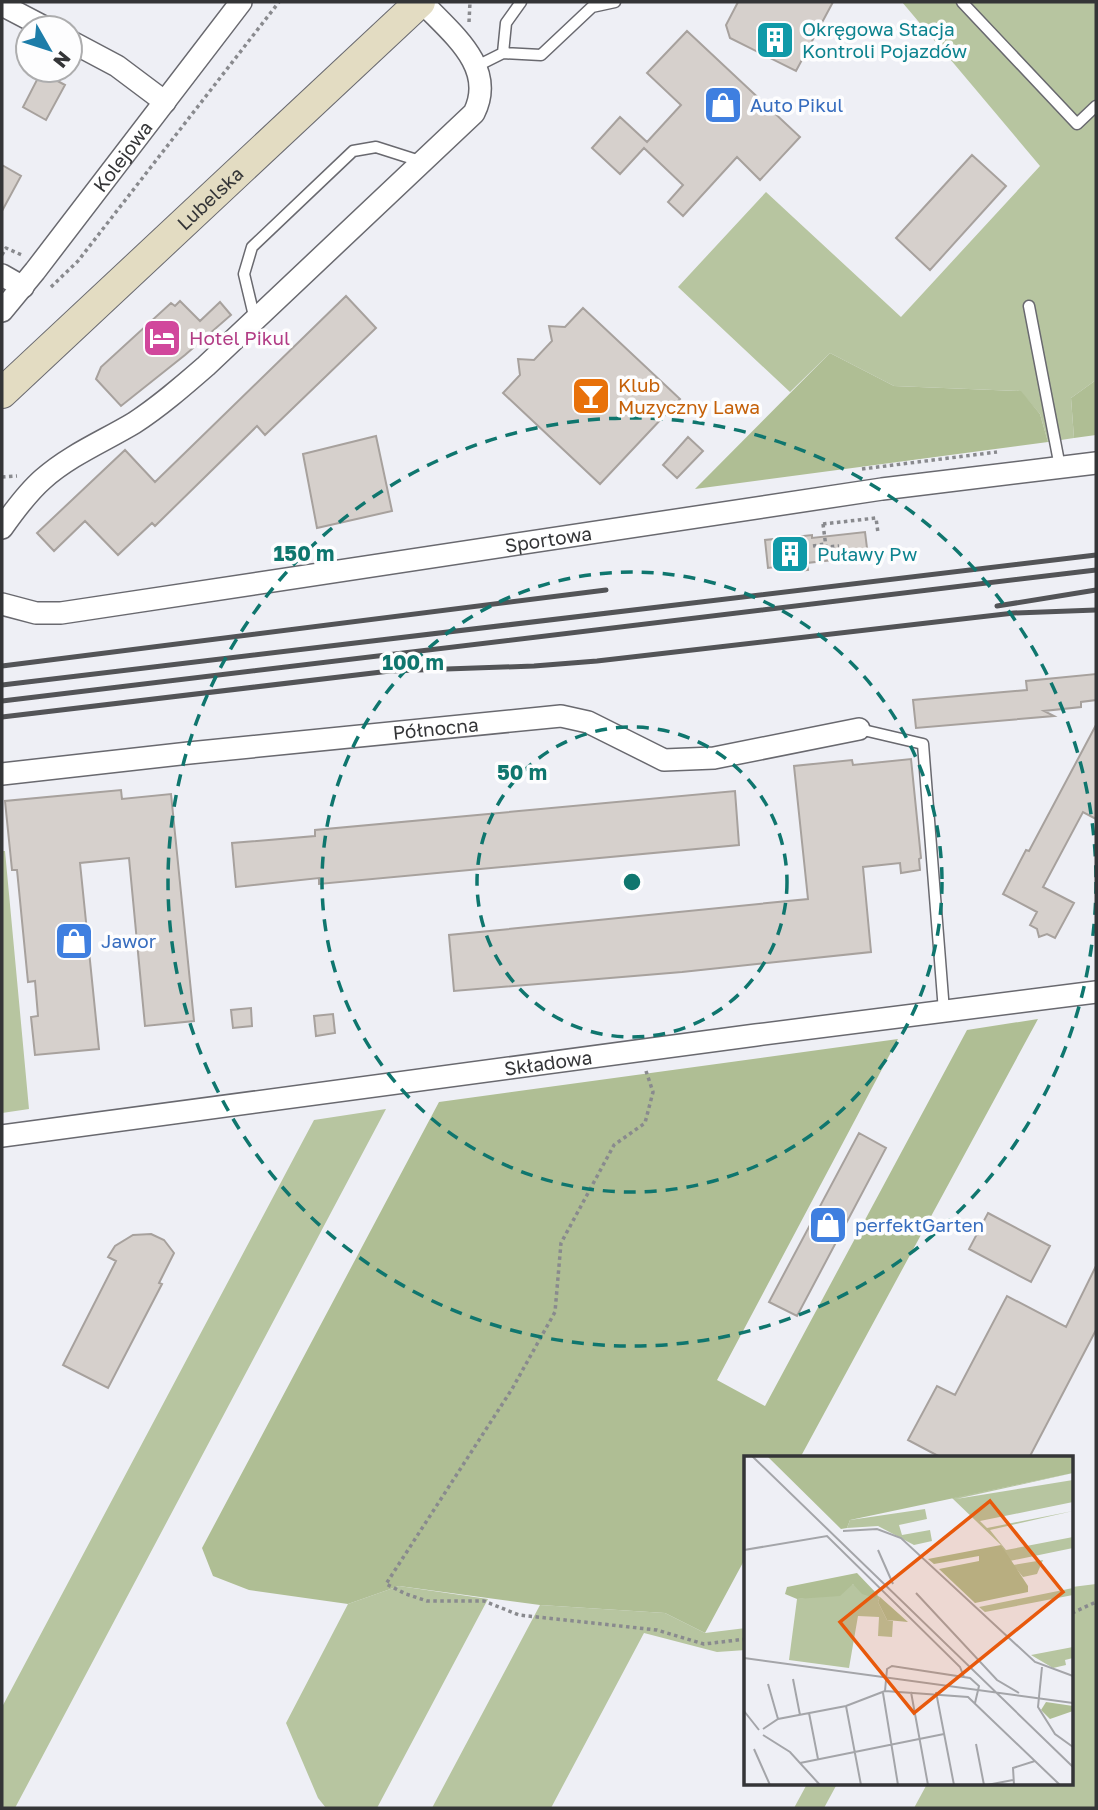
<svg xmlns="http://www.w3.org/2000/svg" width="1098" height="1810" font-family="'Golos Text',sans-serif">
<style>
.green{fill:#b7c5a0}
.forest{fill:#afbe94}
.building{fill:#d6d0cc;stroke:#a7a19d;stroke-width:2}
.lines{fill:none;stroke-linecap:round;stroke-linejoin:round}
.lane-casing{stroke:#69696f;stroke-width:13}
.street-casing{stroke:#69696f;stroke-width:24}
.secondary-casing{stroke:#69696f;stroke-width:32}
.path{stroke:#898a8e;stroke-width:3.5;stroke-dasharray:3.5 3.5;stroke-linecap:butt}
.lane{stroke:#fff;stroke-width:10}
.street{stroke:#fff;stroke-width:21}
.secondary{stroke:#e3dcc2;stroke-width:30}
.rail{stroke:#535457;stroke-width:5}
.ring{fill:none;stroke:#0f766e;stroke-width:3.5;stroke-dasharray:12 9}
.labels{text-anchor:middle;stroke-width:7;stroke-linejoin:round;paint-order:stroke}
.culture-label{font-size:19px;fill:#0d838f;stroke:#fdfdfe;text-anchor:start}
.shop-label{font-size:19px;fill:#366cbe;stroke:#fdfdfe;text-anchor:start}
.street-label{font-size:19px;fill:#343537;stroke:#fdfdfe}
.hotel-label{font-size:19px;fill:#b23c85;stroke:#fdfdfe;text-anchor:start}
.food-label{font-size:19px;fill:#c56008;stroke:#fdfdfe;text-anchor:start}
.inset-road{fill:none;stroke:#a4a5a9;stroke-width:2}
.view{fill:#e8590c;fill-opacity:0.15;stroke:#e8590c;stroke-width:3.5}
.inset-edge{fill:none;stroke:#343537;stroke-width:3.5}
.centre{fill:#0f766e;stroke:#fdfdfe;stroke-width:3.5}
.ring-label{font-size:21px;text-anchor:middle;font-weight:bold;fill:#0f766e;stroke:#fdfdfe;stroke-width:7;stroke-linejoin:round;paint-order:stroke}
</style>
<rect width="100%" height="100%" fill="#eeeff5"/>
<path class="green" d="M902 2H1096V380L1071 398 1074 438 1048 442 1040 414 1020 391 894 386 830 353 790 392 678 287 766 192 901 317 1040 166Z
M2 851H5L29 1109 2 1113Z
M386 1109 15 1808H2V1707L314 1120Z
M1096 1584V1808H914L927 1784H1072V1587Z
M399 1586 488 1599 377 1808H326L318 1798 286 1723 348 1604Z
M540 1605 665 1613 705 1633 746 1628V1650L717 1652 644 1633 551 1808H432Z
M807 1784H837L824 1808H794Z"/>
<path class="forest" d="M830 353 894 386 1021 391 1040 414 1048 442 695 489Z
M1096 380V435L1074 438 1071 398Z
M1038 1019 800 1458H746V1557L705 1633 665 1613 540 1605 399 1586 348 1604 249 1590 213 1576 202 1548 439 1102 898 1039 717 1380 765 1406 967 1030Z"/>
<path class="building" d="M738 2H833L796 71 730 38 726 25Z
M687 31 800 137 760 180 737 157 683 216 668 202 683 185 644 148 620 174 592 148 620 117 647 142 681 105 647 73Z
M41 72 65 85 46 120 23 107Z
M972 155 1006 186 930 270 896 238Z
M2 165 21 176 2 211Z
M346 296 376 328 265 435 257 426 155 526 152 523 118 555 85 521 54 551 37 533 125 450 155 482Z
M180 301 200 321 220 302 231 315 185 355 121 406 96 379 101 367 171 303 175 306Z
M583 308 680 399 600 484 503 393 520 375 518 359 534 360 552 341 549 326 565 327Z
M376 436 392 511 317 528 303 454Z
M688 437 703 451 677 478 663 465Z
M865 532 868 556 807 563 808 570 792 572 791 565 768 568 765 540 812 535V538Z
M1096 674V700L1081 702V707L1044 711 1054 716 916 728 913 700 1027 690 1026 681Z
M1096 725V819L1083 812 1043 887 1074 903 1055 938 1047 934 1039 937 1037 929 1030 925 1037 912 1003 894 1026 850 1029 851Z
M911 759 921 858 919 859 920 870 901 873 900 863 863 867 871 952 682 972 454 991 449 935 808 899 794 766 852 760 853 765Z
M121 790 122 799 171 794 194 1021 145 1026 129 858 80 863 99 1049 35 1055 31 1017 38 1016 35 981 28 982 17 870H12L5 801Z
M735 791 739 845 319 884V878L236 887 232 843 315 836V830Z
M251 1008 252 1026 233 1028 231 1010Z
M333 1014 335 1033 316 1036 314 1016Z
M859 1133 886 1148 797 1316 769 1302Z
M988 1213 1050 1246 1031 1282 969 1249Z
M151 1234 164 1240 174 1253 159 1283 162 1284 108 1388 63 1365 116 1261 108 1257 115 1246 133 1235Z
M1096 1266V1330L1029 1458H942L908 1440 937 1386 955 1395 1007 1296 1066 1327Z"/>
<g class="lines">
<defs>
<path id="lane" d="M962 2 1077 124 1096 106
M503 53 541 55 592 7 615 2
M477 66 503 53 506 23 521 2
M1029 306 1060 467
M255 320 244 274 252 247 353 151 376 147 423 162
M859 729 923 744 944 1011"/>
<g id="street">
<path d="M2 5 46 28"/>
<path d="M70 41 117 66 165 102"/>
<path d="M2 275 23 287"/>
<path id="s1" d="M2 311 35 271 241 2"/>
<path d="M2 528C14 511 27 493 43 479 70 455 104 441 134 423 160 406 183 386 206 366L474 113C497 67 451 33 422 2"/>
<path id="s2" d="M2 604 36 613H61L882 489 1096 463"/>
<path id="s3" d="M2 774 189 753 561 716 588 722 664 760 714 758 859 729"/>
<path id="s4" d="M2 1136 756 1035 1096 992"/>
</g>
<g id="secondary">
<path id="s5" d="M2 393 420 2"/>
</g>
</defs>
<use href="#lane" class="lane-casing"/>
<use href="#street" class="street-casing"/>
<use href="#secondary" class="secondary-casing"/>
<path class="path" d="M469 22 470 2
M2 255 6 248 24 256
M51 287 78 261 279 2
M862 469 997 452
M2 477 17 476
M823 524 876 518 878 533
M823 524 826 547 839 546
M813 546 825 544
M646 1071 653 1092 645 1123 614 1145 561 1243 555 1312 512 1389 386 1584 406 1594 427 1601H484L519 1615 657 1630 704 1644 746 1639
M1072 1613 1096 1602"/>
<use href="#lane" class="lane"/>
<use href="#street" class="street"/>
<use href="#secondary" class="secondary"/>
<path class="rail" d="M997 606 1096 590
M2 666 606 590
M2 685 1096 555
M2 701 1096 570
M2 717 390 671 534 666 597 661 1014 613 1096 610"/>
</g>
<g class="ring">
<circle cx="632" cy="882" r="155"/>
<circle cx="632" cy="882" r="310"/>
<circle cx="632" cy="882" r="464"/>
</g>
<defs>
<symbol id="building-square" viewBox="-11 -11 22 22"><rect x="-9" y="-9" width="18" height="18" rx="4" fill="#0f9aa8" stroke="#fdfdfe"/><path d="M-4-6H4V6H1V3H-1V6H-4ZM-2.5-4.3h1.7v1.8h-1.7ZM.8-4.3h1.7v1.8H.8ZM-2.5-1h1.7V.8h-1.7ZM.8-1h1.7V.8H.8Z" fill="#fff"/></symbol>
<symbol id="shop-square" viewBox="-11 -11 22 22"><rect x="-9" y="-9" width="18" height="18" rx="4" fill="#3f7fe0" stroke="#fdfdfe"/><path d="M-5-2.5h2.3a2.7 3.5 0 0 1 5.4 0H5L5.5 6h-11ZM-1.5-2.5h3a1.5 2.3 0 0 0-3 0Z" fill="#fff"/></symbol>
<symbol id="hotel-square" viewBox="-11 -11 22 22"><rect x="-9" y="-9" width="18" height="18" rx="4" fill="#d1479c" stroke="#fdfdfe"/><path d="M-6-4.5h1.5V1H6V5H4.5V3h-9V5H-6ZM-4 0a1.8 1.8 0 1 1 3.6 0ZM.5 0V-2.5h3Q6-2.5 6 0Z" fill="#fff"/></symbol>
<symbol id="bar-square" viewBox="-11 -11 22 22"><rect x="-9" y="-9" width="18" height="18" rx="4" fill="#e8710a" stroke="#fdfdfe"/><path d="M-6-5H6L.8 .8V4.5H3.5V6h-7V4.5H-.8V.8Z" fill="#fff"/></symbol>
</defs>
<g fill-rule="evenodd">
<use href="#building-square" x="753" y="18" width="44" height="44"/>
<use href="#shop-square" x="701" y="83" width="44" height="44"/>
<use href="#hotel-square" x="140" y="316" width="44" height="44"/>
<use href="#bar-square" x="569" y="374" width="44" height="44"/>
<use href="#building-square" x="768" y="532" width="44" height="44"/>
<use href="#shop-square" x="52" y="919" width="44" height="44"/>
<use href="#shop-square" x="806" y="1203" width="44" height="44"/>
</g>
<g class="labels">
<g class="culture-label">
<text x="802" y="36">Okręgowa Stacja<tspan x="802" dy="22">Kontroli Pojazdów</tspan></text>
<text x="817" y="561">Puławy Pw</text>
</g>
<g class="shop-label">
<text x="750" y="112">Auto Pikul</text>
<text x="101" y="948">Jawor</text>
<text x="855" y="1232">perfektGarten</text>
</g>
<g class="street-label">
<text dy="7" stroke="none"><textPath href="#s1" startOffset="196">Kolejowa</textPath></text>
<text dy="7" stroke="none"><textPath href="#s5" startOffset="285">Lubelska</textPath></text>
<text dy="7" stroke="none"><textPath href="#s2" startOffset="553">Sportowa</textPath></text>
<text dy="7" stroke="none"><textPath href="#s3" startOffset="436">Północna</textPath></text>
<text dy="7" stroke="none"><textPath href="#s4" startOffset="551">Składowa</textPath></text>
</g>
<g class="hotel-label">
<text x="189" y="345">Hotel Pikul</text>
</g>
<g class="food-label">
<text x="618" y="392">Klub<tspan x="618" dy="22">Muzyczny Lawa</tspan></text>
</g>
</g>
<g transform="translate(744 1456)">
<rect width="329" height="329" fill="#eeeff5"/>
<path d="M329 17 212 43 329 24V46L236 65 243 72 329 55 246 74 262 94 329 81V92L266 105 257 89 208 42ZM181 53 183 63 155 69 158 79 186 74 188 85 170 89 134 70 103 72 106 64ZM299 104 293 118 279 121 269 109ZM109 128 136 141 134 146 143 164 149 165 148 181 134 180 135 161 114 160 105 212 45 204 53 143 84 139ZM329 132V139L241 156 235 151ZM329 191V202L321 204 322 209 309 212 287 199Z" fill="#b7c5a0"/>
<path d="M23 0H329V17L106 64 103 72 97 73ZM257 89 284 130V136L231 147 195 113 235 105V100L190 108 184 103ZM113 117 134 139 131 142 118 138 109 128 96 140 53 143 41 138 43 131ZM136 141 164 166 143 164 134 146ZM302 246 329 250V255L306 263 297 254Z" fill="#afbe94"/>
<path class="inset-road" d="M8 0 329 311M99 75 133 73 157 82 291 206 329 220M0 94 83 80 216 211 220 221M134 94 149 128M172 137 253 224 275 237M0 202 329 247M298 211 294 251 311 278 329 291M49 223 56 259M24 228 34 263M141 235 224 241 316 329M141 235 143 213 148 210 226 222 235 230 231 247M167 236 184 329M192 236 210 329M139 237 154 329M102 250 117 329M0 255 15 274M65 257 74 303M19 273 34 263 102 250 141 235M19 279 46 296 76 329M232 288 240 329M10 293 26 329M56 307 200 278M243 329 269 324M270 329 269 312 291 305"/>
<path class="view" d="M246 45 319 136 170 257 96 166Z"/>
<rect width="329" height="329" class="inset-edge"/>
</g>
<circle cx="632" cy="882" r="10" class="centre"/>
<g class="ring-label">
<text x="304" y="561">150 m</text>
<text x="413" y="670">100 m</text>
<text x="522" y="780">50 m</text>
</g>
<rect width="1098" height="1810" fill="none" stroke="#343537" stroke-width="7"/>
<g transform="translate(49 49) rotate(129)"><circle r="33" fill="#fdfdfe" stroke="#adadae" stroke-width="2"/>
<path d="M0-5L12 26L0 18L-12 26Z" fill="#1d7da9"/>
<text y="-10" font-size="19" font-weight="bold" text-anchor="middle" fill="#343537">N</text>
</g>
</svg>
